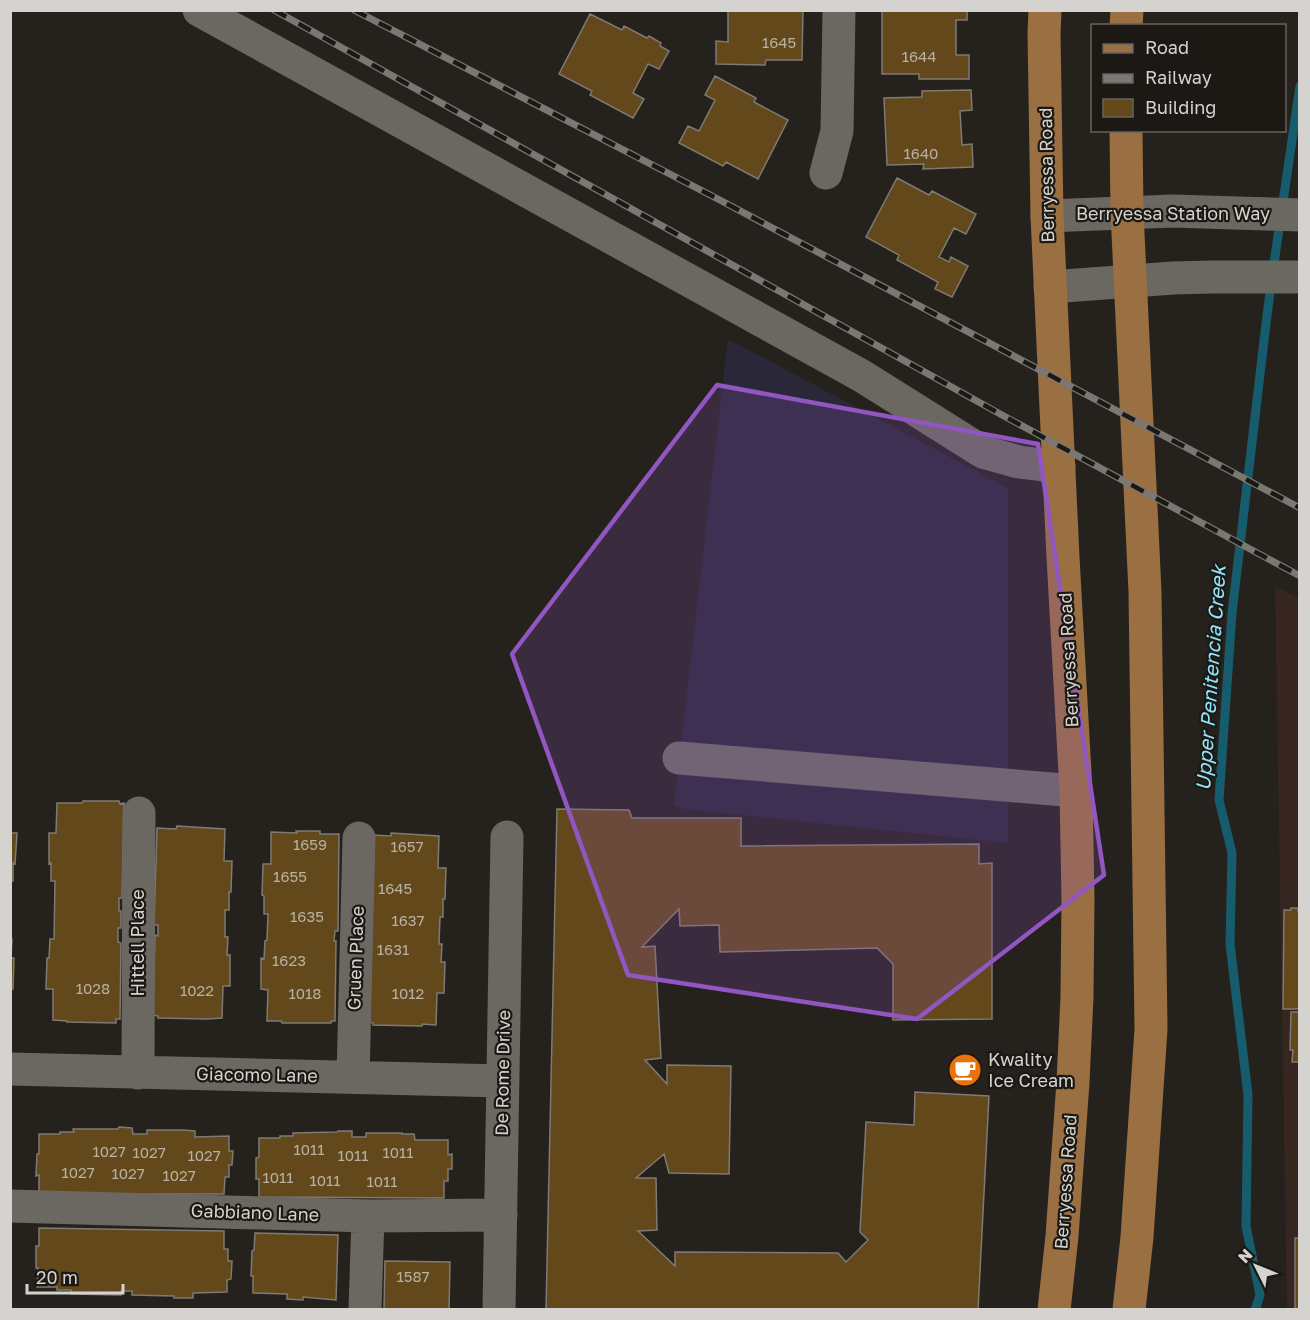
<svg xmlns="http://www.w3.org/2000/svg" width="1310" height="1320" font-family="'Golos Text',sans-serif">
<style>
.commercial{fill:#37251f}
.industrial{fill:#2a2738}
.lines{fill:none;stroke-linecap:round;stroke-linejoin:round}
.stream{stroke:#175c6c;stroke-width:9}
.building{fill:#62481b;stroke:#7e7a74;stroke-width:1.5}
.minor{stroke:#6b6862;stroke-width:33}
.major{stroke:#9a6f41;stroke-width:33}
.rail-casing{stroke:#7b7874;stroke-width:7}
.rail{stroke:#1c1914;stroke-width:4.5;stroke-dasharray:14;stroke-linecap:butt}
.marked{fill:#9256c3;fill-opacity:0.2;stroke:#9256c3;stroke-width:4.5;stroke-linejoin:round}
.labels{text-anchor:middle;stroke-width:4.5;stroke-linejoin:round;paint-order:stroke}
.number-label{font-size:15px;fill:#b8b0a3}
.street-label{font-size:18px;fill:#d5d3d0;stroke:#1c1914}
.poi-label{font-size:18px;fill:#d5d3d0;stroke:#1c1914;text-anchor:start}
.water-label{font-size:20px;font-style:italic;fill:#90e5fc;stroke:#1c1914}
</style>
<rect width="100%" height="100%" fill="#25221d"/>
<path class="commercial" d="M1275 586 1300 599 1299 1310 1287 1309Z"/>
<path class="industrial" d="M728 339 1008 488V843L683 809 674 805Z"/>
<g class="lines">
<path class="stream" d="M1273 270 1300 86
M1255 1310 1260 1295 1246 1226 1248 1095 1230 944 1232 853 1219 800 1232 613 1265 332 1271 284"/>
</g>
<path class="building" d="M803 10 802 60H766L765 65 716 64V41L728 42V11L717 10Z
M882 10H967V20H956V55H969V79H919V74H882Z
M590 14 622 30 624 26 647 38 649 36 661 43 660 46 669 51 659 69 648 64 633 93 644 99 633 118 590 95 592 91 559 74Z
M715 76 756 98 754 102 788 120 758 179 726 162 723 166 679 143 688 126 699 131 715 100 705 95Z
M971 90 972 110 960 111 962 145 972 144 973 167 923 169 924 164 887 165 884 98 922 97V91Z
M897 178 929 195 932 191 976 214 966 234 954 228 939 257 949 262 951 257 968 266 952 297 935 289 938 282 897 260 899 255 866 237Z
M83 801H119L120 804 124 803 122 898H119V911H121V928H118V942L121 943 120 1019H116V1023L67 1022V1021L53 1020V989H46L47 958H49L50 939H54L55 881H51V863L49 864V833H56L57 803H82Z
M557 809 629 810 632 818H741V846L979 844V864L992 863V1019L893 1020V964L877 948 720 952 719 925 680 926 679 909 642 947 655 946 661 1058 645 1060 667 1084V1065L731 1066 729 1174 669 1173 664 1154 636 1178H656L657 1230 638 1231 675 1266V1252L838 1253 846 1262 868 1240 860 1232 866 1122 914 1125 915 1092 989 1096 978 1310H546Z
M177 826 225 829 224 861H232L231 892H229V910H225V937H228L227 955H230V986H223L222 1018 207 1019 158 1018V1016L153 1015 155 935 158 936V925H154L157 828 176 829Z
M296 831H320V834H339L338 931H335L334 941H336L335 1021H331V1023H282L281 1021H267L268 990 261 989V958L264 959 265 941 267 940 268 914H264V896L262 895 263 864H271V832L297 833Z
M10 833H17L15 864 13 863V881H10Z
M391 833 439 836 438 868H446L445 899H443V917H440L439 944H442L441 962H445L444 993H437L436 1025 422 1024V1026L373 1025V1023L368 1022 371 835 391 836Z
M1291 908H1298V911H1300V1009H1283L1284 910H1291Z
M10 939H12L11 958H14L13 989H10Z
M1291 1012H1300V1062H1292L1293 1050H1290Z
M119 1127 132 1128 133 1134H147V1130H183L195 1131V1137L229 1136V1151H233L232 1165H229V1177H225L224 1194H39V1175L36 1176 37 1154H39V1134H60V1132H74L73 1129H118Z
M338 1131H352V1137H366V1133H402V1134H414L415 1140H448V1155L452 1154V1169H448V1181H444V1198L259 1197V1179H256V1158L259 1157V1138H280V1136H293V1133L337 1132Z
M39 1228 224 1231V1249H228V1261H232L231 1279 227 1280V1292L193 1293V1298H174V1296L132 1295V1291H121V1295L71 1294V1290H57V1287H37L38 1268H36V1246H39Z
M255 1233 338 1235 336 1300 303 1297V1300L287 1299V1294L253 1293V1276H251L252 1251 254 1250Z
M1295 1238H1300V1310H1295Z
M385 1261 450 1262 449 1310H384Z"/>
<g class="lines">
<path class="minor" d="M199 10 862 376 983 452 1019 462 1059 467
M826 173 837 131 839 10
M1047 216 1173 211 1300 215
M1050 287 1173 278 1211 277H1300
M679 758 1076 791
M10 1069 503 1081
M138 1073 139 813
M353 1077 359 838
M10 1206 368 1216 501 1215
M365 1310 368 1216
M499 1310 507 837"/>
<path class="major" d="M1045 10 1044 33 1047 216 1063 557 1076 791 1078 899 1077 997 1073 1082 1062 1236 1054 1310
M1126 26 1127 10
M1126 130 1127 212 1145 592 1151 1029 1137 1237 1129 1310"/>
<defs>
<path id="rail" d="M274 10 1002 415 1300 576
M354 10 716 198 1300 508"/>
</defs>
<use href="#rail" class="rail-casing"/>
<use href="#rail" class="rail"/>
</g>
<path class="marked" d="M717 385 1038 444 1104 875 917 1019 628 975 512 654Z"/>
<defs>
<symbol id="cafe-disc" viewBox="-11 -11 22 22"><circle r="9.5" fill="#e8710a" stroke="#1c1914"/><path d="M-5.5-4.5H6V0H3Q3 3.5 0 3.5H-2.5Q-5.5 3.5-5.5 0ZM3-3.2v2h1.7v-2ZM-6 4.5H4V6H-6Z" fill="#fff"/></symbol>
</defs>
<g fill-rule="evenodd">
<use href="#cafe-disc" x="946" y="1051" width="38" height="38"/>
</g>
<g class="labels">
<g class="number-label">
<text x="779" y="48">1645</text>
<text x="919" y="62">1644</text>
<text x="921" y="159">1640</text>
<text x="310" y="850">1659</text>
<text x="407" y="852">1657</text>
<text x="290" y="882">1655</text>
<text x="395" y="894">1645</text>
<text x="307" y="922">1635</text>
<text x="408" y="926">1637</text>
<text x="393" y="955">1631</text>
<text x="289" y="966">1623</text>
<text x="93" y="994">1028</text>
<text x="197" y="996">1022</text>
<text x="305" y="999">1018</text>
<text x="408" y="999">1012</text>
<text x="309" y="1155">1011</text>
<text x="109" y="1157">1027</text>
<text x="149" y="1158">1027</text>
<text x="398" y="1158">1011</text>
<text x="204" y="1161">1027</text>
<text x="353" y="1161">1011</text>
<text x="78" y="1178">1027</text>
<text x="128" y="1179">1027</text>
<text x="179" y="1181">1027</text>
<text x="278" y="1183">1011</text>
<text x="325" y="1186">1011</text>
<text x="382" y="1187">1011</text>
<text x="413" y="1282">1587</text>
</g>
<g class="street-label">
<text transform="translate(1047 175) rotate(-91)" y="6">Berryessa Road</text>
<text x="1173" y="220">Berryessa Station Way</text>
<text transform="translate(1069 660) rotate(-93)" y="6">Berryessa Road</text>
<text transform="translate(138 943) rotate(-90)" y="6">Hittell Place</text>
<text transform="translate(356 958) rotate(-88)" y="6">Gruen Place</text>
<text transform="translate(503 1073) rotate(-89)" y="6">De Rome Drive</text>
<text transform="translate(257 1075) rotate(1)" y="6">Giacomo Lane</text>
<text transform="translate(1066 1182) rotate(-86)" y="6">Berryessa Road</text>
<text transform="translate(255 1213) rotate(2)" y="6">Gabbiano Lane</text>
</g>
<g class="poi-label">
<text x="988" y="1066">Kwality<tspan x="988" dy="21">Ice Cream</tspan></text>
</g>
<g class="water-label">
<text transform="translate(1211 678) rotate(-86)" y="7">Upper Penitencia Creek</text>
</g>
</g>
<rect width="1310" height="1320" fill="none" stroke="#d5d3d0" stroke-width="24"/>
<rect x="1091" y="24" width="195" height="108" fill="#1c1914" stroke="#66635f" stroke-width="1.5"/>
<rect x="1103" y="44" width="30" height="9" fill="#9a6f41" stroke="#66635f" stroke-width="1.5"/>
<text x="1145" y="54" font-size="18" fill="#d5d3d0">Road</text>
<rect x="1103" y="74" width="30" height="9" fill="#7b7874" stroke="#66635f" stroke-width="1.5"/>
<text x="1145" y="84" font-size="18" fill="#d5d3d0">Railway</text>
<rect x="1103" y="99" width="30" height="18" fill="#62481b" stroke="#66635f" stroke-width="1.5"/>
<text x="1145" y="114" font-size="18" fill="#d5d3d0">Building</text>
<g transform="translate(1256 1266) rotate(313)" stroke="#1c1914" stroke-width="4.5" paint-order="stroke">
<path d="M0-4.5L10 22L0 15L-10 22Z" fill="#d5d3d0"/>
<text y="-9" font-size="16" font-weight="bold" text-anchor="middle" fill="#d5d3d0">N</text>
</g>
<path d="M27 1284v9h96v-9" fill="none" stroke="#d5d3d0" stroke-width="3"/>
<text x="36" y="1284" font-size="18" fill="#d5d3d0" stroke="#1c1914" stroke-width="4.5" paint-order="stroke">20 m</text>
</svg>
